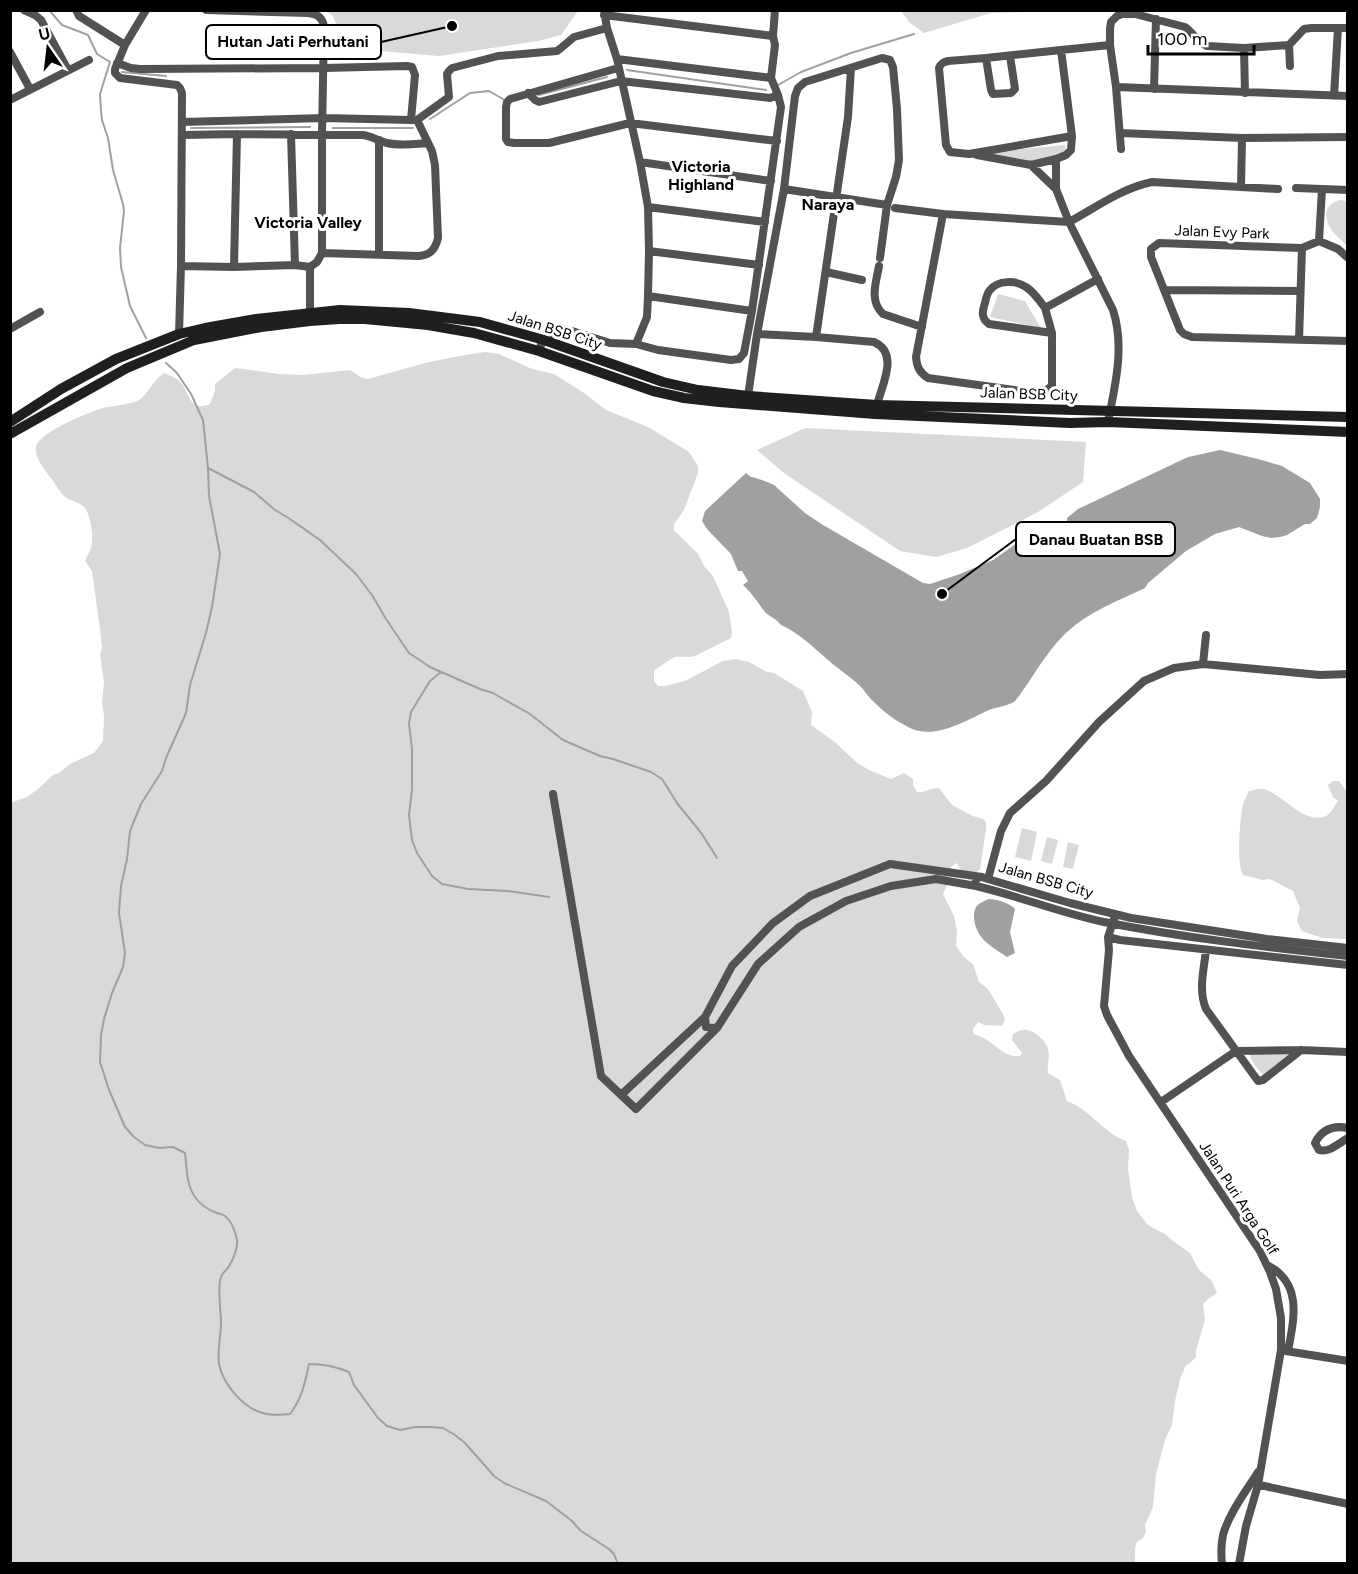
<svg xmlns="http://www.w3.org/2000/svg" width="1358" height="1574" font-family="Figtree,sans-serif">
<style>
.green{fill:#d9d9d9}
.water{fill:#a0a0a0}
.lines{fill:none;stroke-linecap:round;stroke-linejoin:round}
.stream{stroke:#a0a0a0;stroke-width:2}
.street{stroke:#525252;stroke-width:8}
.secondary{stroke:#1f1f1f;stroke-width:10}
.labels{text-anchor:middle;stroke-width:6;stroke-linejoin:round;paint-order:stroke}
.street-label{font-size:15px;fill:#000;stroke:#fff}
.neighbourhood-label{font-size:16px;font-weight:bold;fill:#000;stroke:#fff}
.leader{fill:none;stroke:#000;stroke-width:2}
.callout-dot{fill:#000;stroke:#fff;stroke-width:2}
.callout{fill:#fff;stroke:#000;stroke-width:2}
.callout-label{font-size:16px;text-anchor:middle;font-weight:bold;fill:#000}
</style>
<rect width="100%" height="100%" fill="#fff"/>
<path class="green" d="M326 11H578L561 35 538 41 439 56 368 50 343 43 333 16Z
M901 11H1035L1027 12 991 13 924 33 909 22Z
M1065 145 1066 153C1042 164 1025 161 999 159L993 152Z
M1340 200 1347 201V246C1343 241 1337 237 1333 232 1323 220 1323 204 1340 200Z
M998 294 1025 301 1041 328 990 317Z
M485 352 499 354 532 369 554 374 584 393 606 410 648 427 689 452 698 466V473L684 510 674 524V530L698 554 704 566 713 576 729 612 732 632 731 638 695 656C688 658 681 656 675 657 671 659 657 668 654 671V681L658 686H665L685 681 723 661 736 659 749 662 767 672 774 673 803 691 812 712 811 725 836 743 856 762 869 770 891 779 904 773 913 779V785L917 792C926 793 932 787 939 788L952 805 973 816 983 819 986 822V829L980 870 969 876 963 875 957 863C948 867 950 871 948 880 947 885 945 890 943 894L954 916 957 931 956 946 964 957 973 964 979 982 988 989 1003 1014 1005 1020 1002 1026 984 1025 978 1022 973 1029C973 1030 973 1032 974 1034 976 1035 982 1037 984 1038 996 1045 1005 1058 1020 1056L1022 1053 1012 1040 1013 1034C1015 1033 1020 1030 1022 1030 1032 1028 1046 1040 1048 1049 1050 1057 1047 1065 1048 1073L1060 1080 1067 1101C1090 1109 1103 1133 1126 1141L1129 1150 1128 1169 1132 1197 1137 1211 1147 1224 1153 1228 1165 1234 1173 1241 1190 1253 1199 1270 1211 1280 1217 1293 1208 1299 1203 1304 1205 1320 1196 1350V1357L1189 1364 1186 1365 1180 1379 1175 1401 1172 1425 1165 1440 1156 1474 1153 1507 1145 1525 1146 1532 1143 1538 1137 1542 1135 1548V1563H11L10 803 27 797 38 789 53 775 59 773 70 764 94 753 103 741 104 716 102 702 104 682 100 655 102 648 100 629 92 571 85 561C87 556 89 553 91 548 94 539 91 516 85 508 80 502 71 501 65 497 59 491 56 485 51 478 45 470 34 458 36 446 40 432 89 412 103 408 112 406 133 404 139 400 148 394 153 380 164 373 169 375 174 377 178 380 190 390 188 413 210 404L215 391V384L235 368 279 374 303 375 350 370 362 378 368 379 425 363 459 356Z
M805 428 1086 442 1083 482 1038 512 967 548 936 557 900 551 784 473 757 450Z
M1333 781H1339L1347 792V939L1322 938 1302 931 1297 921 1300 908 1293 891 1270 879 1263 880 1243 875C1236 864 1240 818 1243 804 1244 800 1247 796 1249 791 1253 791 1259 788 1263 789 1281 792 1305 826 1326 816 1332 813 1334 806 1338 801L1333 797 1328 785Z
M1022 828 1037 832 1031 861 1015 857Z
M1047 837 1058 840 1052 864 1041 861Z
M1068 842 1079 845 1073 869 1063 867Z
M1283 1053 1290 1055 1264 1075C1260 1073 1250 1059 1249 1054Z"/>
<path class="water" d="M1220 450 1258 459 1282 466 1310 483 1320 499V507L1317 518 1310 524H1305L1287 535 1280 537 1271 538 1262 536 1239 527 1215 534 1186 551 1148 583 1145 588C1118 601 1090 611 1067 632 1051 647 1040 665 1028 683 1024 688 1020 696 1015 701 1009 706 996 707 989 710 965 721 934 741 908 727 896 721 884 712 875 703 869 698 865 691 860 686 850 676 838 669 828 660 813 647 799 633 781 625 777 619 770 617 765 612 758 603 752 593 743 585L748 581 742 571H738L731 554 707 529 702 521 705 511 746 473 751 477C755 477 770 483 774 485L805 513 823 525 923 583 930 584 960 574 993 560 1027 536 1047 525 1056 523C1059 526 1065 524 1067 521V518L1078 509 1188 457Z
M989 899C996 899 1010 903 1015 909L1010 932 1015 953 1007 957C1000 952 989 946 983 939 976 932 971 917 976 907 979 903 984 901 989 899Z"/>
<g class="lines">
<path class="stream" d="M49 10 62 25 88 35 97 54 110 62 100 94 101 111 102 120 108 138 113 170 123 204 124 211 120 248 121 267 130 306 146 338
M627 70 766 90
M122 72 166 76
M778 85 801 72 851 53 914 34
M539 95 607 77
M430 119 470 93 489 91 503 99
M191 128 310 127
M333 128H413
M166 363 177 373 191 394 203 420 208 468 209 496 220 554 212 607 206 633 190 685 186 713 166 758 162 771 141 804 130 831 127 859 121 886 119 913 125 953 123 967 112 993 104 1019 101 1035 100 1062 109 1090 125 1127 134 1137 145 1145 159 1148 173 1147 185 1153C187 1168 186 1184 195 1197 200 1204 208 1210 217 1213 219 1214 223 1214 225 1216 231 1220 236 1233 237 1240 238 1248 233 1260 229 1266 227 1270 222 1273 221 1277 217 1287 221 1311 221 1323 221 1337 217 1349 219 1364 223 1384 243 1408 263 1413 272 1416 281 1415 290 1414 302 1398 305 1383 309 1364 324 1364 335 1366 349 1372L354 1385 378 1418 387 1426 400 1430 415 1427H430L443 1428 455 1435 465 1443 494 1476 504 1483 546 1501 572 1521 581 1531 609 1549 614 1554 618 1564
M208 468 254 492 275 510 287 517 320 540 356 574 372 595 386 619 409 653 430 667 480 689 493 693 507 701 530 714 563 740 600 756 613 759 651 772 662 779 677 803 702 834 717 858
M441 672 430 681 411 712 409 724 412 749V790L409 815 412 840 417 853 432 876 442 884 468 889 508 891 549 897"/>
<path class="street" d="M24 10 35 15 41 20 68 70
M76 10 79 16 125 45
M146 10 125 45 115 69V73L120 78 177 85 180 88 182 93 181 266
M206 10 308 13C317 14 322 17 324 26L322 134V253L317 262 310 267V316
M604 15 773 36
M1289 45 1290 66
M1061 50 1110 45
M10 52 30 89
M1010 56 1015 89 1011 93 993 94 991 90 986 58 1061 50 1072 136 1071 150 1066 155 1056 159V189L1031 165
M986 58 948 61C944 62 941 63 939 68L946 145 950 152 969 154 1072 136
M617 59 771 78
M117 63 131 68 140 69 324 68 407 66 412 67 415 75 411 120H417L432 151 435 165 438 238C435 250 430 255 419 256L322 253
M618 68 510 99 507 102 506 107V139L508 142 514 143H549L630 123 777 141
M1116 87 1348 96
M1154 89 1156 19
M528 93 535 100 539 102 621 81 770 98 778 95 771 78 775 45 773 36 775 10
M1245 93 1244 48 1289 45 1304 29 1311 28H1338
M1334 96 1338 28H1348
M10 100 89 60
M417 120 449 97 447 74 449 71 452 68 498 56 557 51 561 48 574 37 607 28
M182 122 323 118 411 120
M1120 133 1242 138 1348 137
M291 134 295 265
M182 135 237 134 363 135C372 136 378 141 387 143 400 146 415 144 428 143
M379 140V254
M1121 149 1116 87 1110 45V29L1111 22 1117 16 1122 14H1135L1185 27C1193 33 1198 42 1207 46L1244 48
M977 155 1031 165 1056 159
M640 162 771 181
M1241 187 1242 138
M1296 188 1322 189
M784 189 887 205
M1056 189 1069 222C1095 208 1122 188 1152 182L1278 189
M1348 190 1322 189 1319 241 1302 248 1159 243 1151 249V257L1180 330 1184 334 1192 337 1348 341
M648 207 765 222
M895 208 943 214 1069 222 1113 310C1125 347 1115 386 1108 422
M943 214 916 357C917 367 919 372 928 378L1036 393 1044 392 1052 386V333L989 324C981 318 982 312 985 303 986 298 987 293 990 290 998 280 1016 280 1026 287 1034 292 1040 301 1045 308L1098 279
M1319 241 1338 249 1348 258
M649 251 759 265
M879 266C876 283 869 301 883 314L922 327
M234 267 237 134
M826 272 862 280
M1165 290 1300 291
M648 296 752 311 781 107 778 95
M1045 308 1052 333
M10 329 40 312
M179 334 181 266 234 267 295 265 310 267
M757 334 816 337 848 117 851 68
M816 337 874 342C901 354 880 388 876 409
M1299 340 1302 248
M636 344 658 350 731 360 739 359 744 353 752 311
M539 351C540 348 541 344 543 341 549 334 563 330 572 331L610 343 636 344 647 317 648 296 649 251 648 207 640 162 617 59 607 28 604 10
M748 396 757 334 784 189 795 96 798 88 805 82 882 58 890 60 893 67 897 109 899 160 896 177 887 205 880 258
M1206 635 1203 664 1320 675 1348 674
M553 794 601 1076 636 1109 717 1028
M988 879 1001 831 1010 813 1046 781 1099 722 1144 681 1174 668 1203 664
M976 886 936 879 891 886 846 901 799 927 758 964 717 1028 706 1027 705 1017 732 966 773 923 810 896 890 864 982 877
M1114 919 1108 937 1109 950 1104 1006 1107 1015 1129 1056 1260 1251 1270 1272 1276 1289 1281 1318V1350L1258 1485 1246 1526 1239 1564
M1108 937 1120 940 1348 965
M1348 948 1267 939 1131 918 1070 903 981 877 977 878 975 883 976 886C1019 896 1060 913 1104 922 1184 938 1266 947 1348 956
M1206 950C1204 970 1198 990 1206 1009L1258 1081 1263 1080 1301 1050
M621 1095 705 1017
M1161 1102 1236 1051 1301 1050 1348 1052
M1348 1128C1333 1125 1322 1129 1315 1143L1319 1150C1329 1153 1339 1143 1348 1138
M1267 1265C1303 1283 1294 1319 1288 1351
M1286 1351 1348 1361
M1255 1484 1348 1504
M1222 1564C1221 1554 1221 1544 1223 1535 1229 1513 1247 1490 1258 1472"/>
<path class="secondary" d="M10 422 61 389 116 359 179 334 205 328 256 319 340 310 409 313 480 322 544 340 663 382 698 390 748 396 877 405 1348 417
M10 434 127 368 194 340 261 327 310 321 339 319H365L428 325 474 333 539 351 653 391 684 398 719 402 875 414 1070 423 1108 422 1348 432"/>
</g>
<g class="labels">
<g class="street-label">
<text transform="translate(1222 232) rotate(2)" y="5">Jalan Evy Park</text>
<text transform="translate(555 330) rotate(18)" y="5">Jalan BSB City</text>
<text transform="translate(1029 394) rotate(2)" y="5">Jalan BSB City</text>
<text transform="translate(1046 880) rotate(16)" y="5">Jalan BSB City</text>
<text transform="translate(1239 1198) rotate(57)" y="5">Jalan Puri Arga Golf</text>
</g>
<g class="neighbourhood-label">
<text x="701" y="172">Victoria<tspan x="701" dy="18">Highland</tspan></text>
<text x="828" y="210">Naraya</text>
<text x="308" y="228">Victoria Valley</text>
</g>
</g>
<path class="leader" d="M452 26L381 42M942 594L1016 539"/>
<g class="callout-dot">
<circle cx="452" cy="26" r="6"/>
<circle cx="942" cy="594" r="6"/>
</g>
<g class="callout">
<rect x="206" y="25" width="175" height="34" rx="6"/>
<rect x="1016" y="522" width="159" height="34" rx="6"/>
</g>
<g class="callout-label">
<text x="293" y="47">Hutan Jati Perhutani</text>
<text x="1096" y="545">Danau Buatan BSB</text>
</g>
<rect width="1358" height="1574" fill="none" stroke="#000000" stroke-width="24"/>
<g transform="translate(48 48) rotate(346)" stroke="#ffffff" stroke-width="4.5" paint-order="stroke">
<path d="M0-4.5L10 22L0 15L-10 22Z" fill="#000000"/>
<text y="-9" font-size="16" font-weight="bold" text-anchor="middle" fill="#000000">U</text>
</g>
<path d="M1148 45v9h106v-9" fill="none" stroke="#000000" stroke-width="3"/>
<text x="1157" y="45" font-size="18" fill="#000000" stroke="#ffffff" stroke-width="4.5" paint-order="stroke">100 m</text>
</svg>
